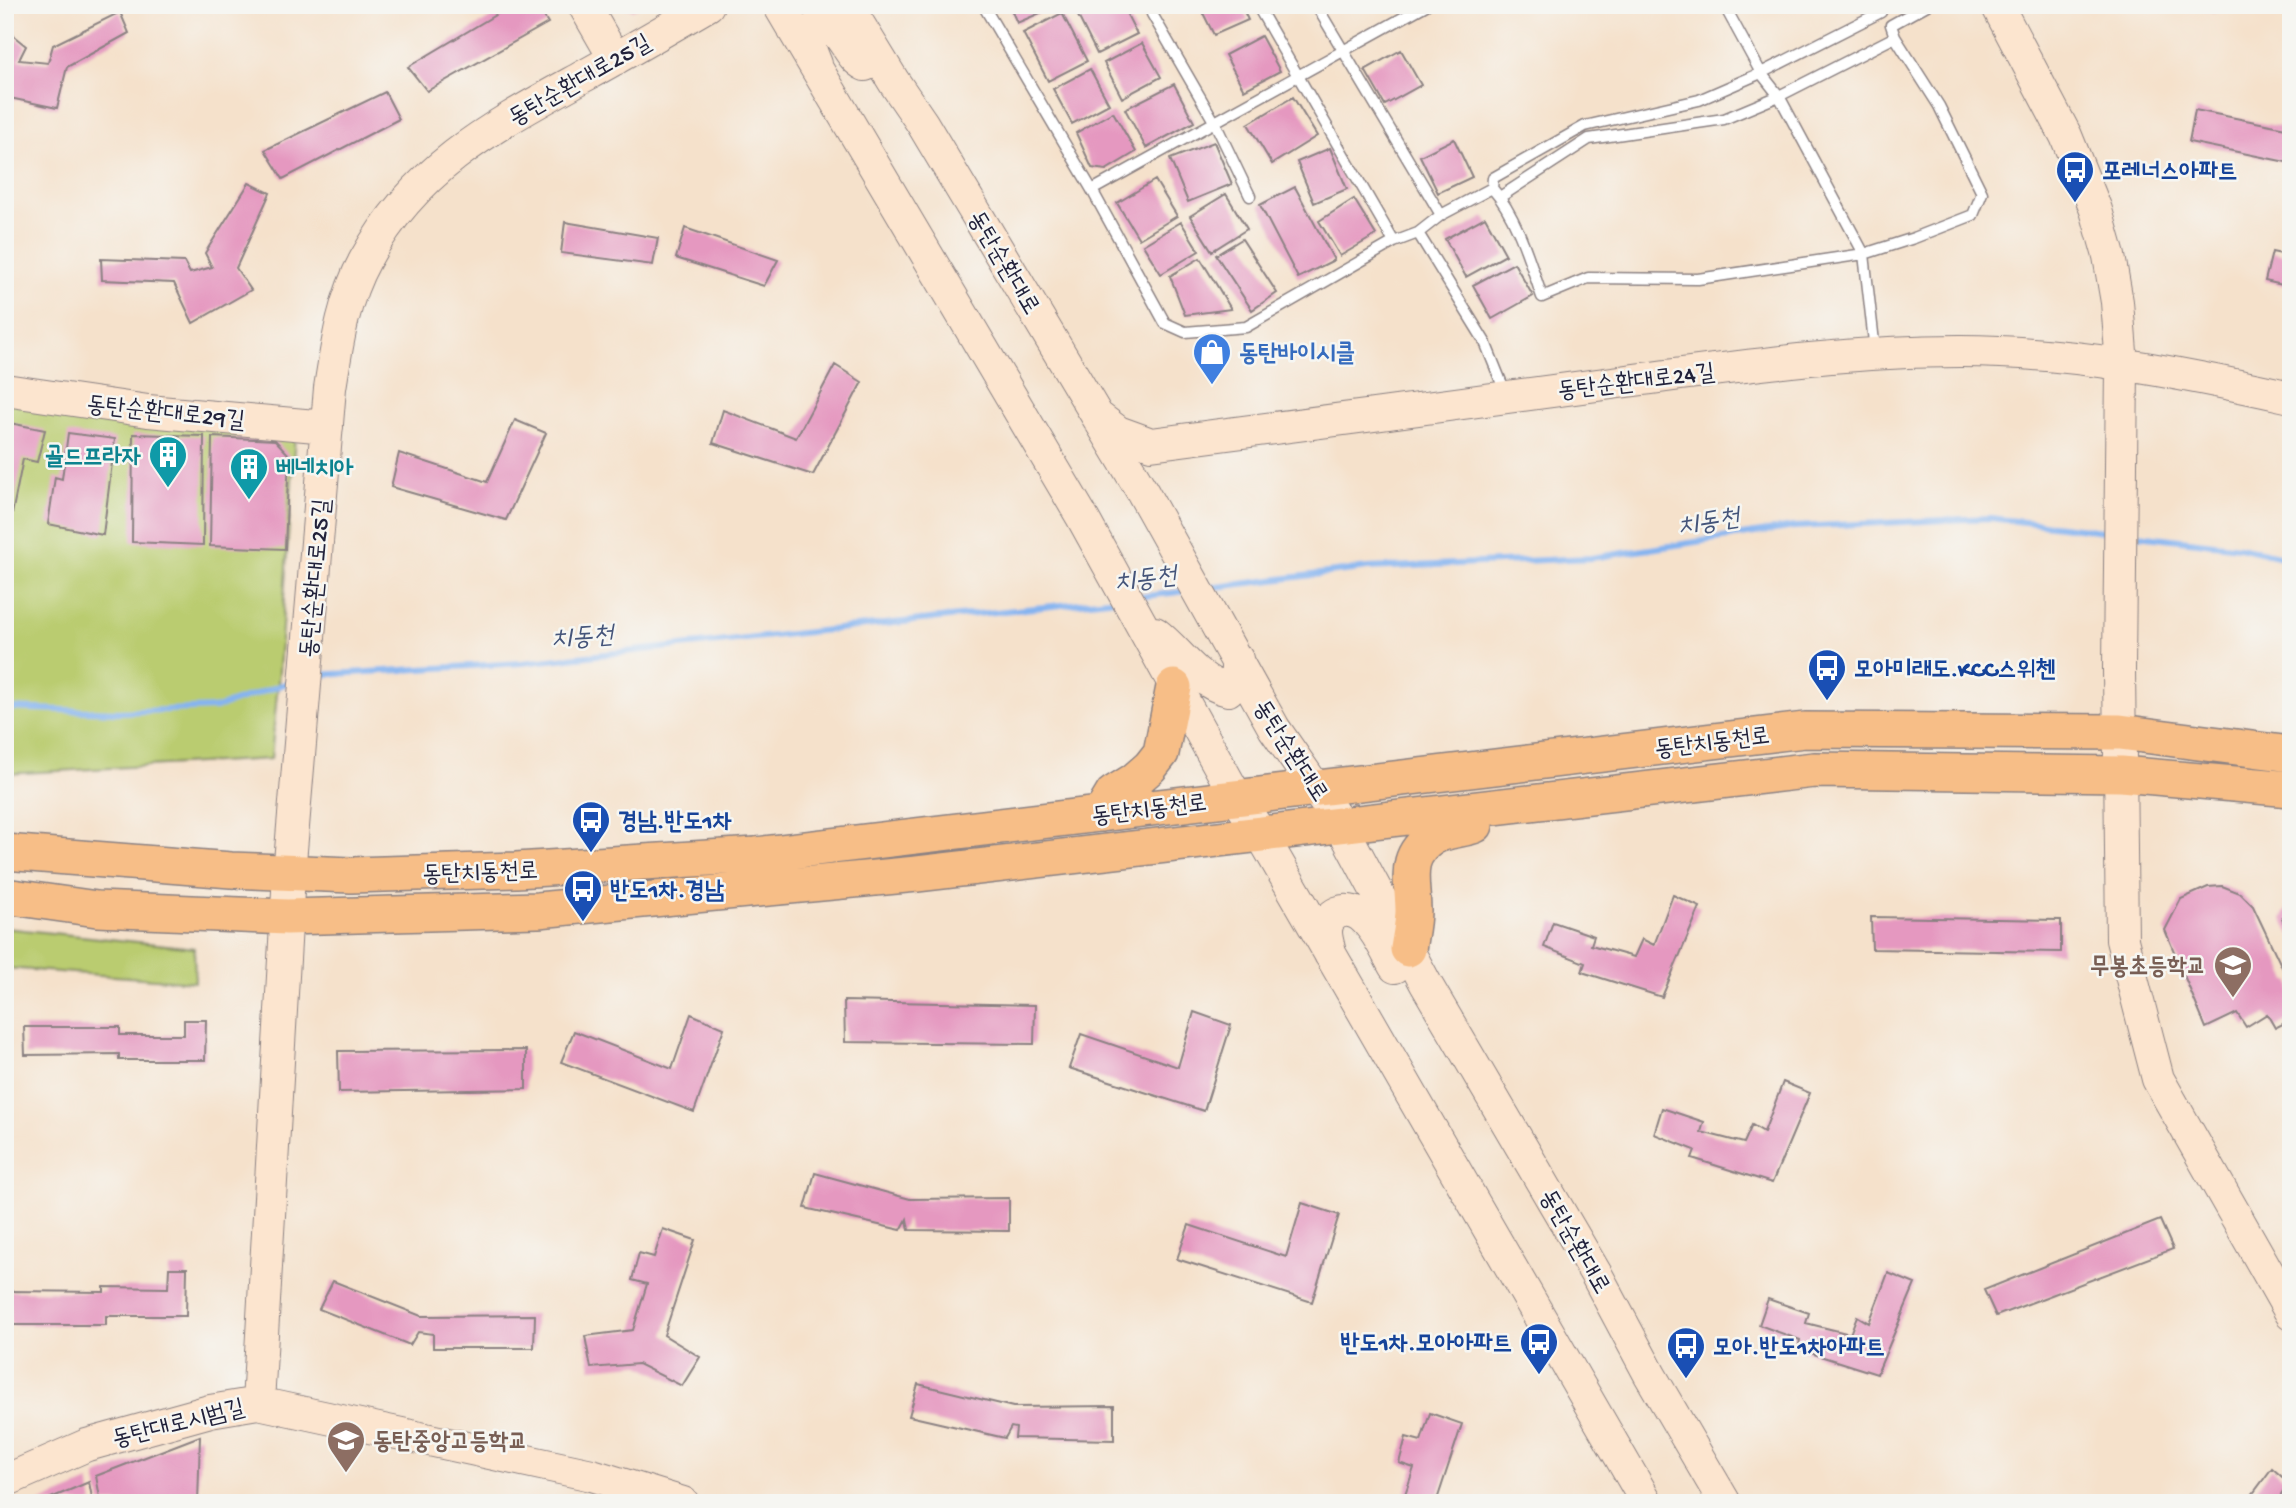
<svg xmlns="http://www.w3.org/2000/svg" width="2296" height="1508" font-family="'Gochi Hand','Poor Story',sans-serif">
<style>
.green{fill:#bacc70;stroke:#6e7756;stroke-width:2}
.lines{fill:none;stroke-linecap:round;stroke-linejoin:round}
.stream{stroke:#85b4f0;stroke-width:6}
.building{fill:#e598c0}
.lane-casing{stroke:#8c8283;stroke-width:13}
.secondary-casing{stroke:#8c8283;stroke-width:34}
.primary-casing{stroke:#8c8283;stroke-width:38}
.lane{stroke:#fff;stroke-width:10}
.secondary{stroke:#fce5cf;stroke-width:32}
.primary{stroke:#f7be87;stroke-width:35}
.labels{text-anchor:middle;stroke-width:5;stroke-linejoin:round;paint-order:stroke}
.street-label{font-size:24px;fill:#22223b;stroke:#f6f6f2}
.transit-label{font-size:24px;font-weight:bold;fill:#164399;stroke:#f6f6f2;text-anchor:start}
.shop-label{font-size:24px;font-weight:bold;fill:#366cbe;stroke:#f6f6f2;text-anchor:start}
.culture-label{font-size:24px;font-weight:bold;fill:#0d838f;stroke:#f6f6f2;text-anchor:end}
.education-label{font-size:24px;font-weight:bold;fill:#785e54;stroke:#f6f6f2;text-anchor:end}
.water-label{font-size:26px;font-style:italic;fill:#45557a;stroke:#f6f6f2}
</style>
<rect width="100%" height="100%" fill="#f6f6f2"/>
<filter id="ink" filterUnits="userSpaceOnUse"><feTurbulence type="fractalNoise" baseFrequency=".0143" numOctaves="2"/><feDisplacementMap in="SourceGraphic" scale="14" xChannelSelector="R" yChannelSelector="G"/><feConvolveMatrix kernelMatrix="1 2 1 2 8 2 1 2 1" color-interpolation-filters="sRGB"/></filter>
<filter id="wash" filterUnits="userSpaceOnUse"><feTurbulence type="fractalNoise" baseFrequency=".00686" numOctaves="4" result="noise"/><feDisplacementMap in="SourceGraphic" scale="28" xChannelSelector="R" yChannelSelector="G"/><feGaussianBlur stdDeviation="1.57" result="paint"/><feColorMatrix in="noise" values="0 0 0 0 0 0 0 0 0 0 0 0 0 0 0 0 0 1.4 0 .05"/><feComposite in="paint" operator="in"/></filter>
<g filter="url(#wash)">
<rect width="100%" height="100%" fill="#f5e1cb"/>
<path class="green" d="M5 397 295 435 279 672 271 759 5 774Z
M5 928 194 948 195 982 5 968Z"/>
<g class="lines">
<path class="stream" d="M2130 534 2239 547 2291 559
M1208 588 1368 568 1591 558 1794 527 1990 518 2113 532
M1138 597 1187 591
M316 675 522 663 1117 599
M5 708 118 712 216 708 296 680"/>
</g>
<g id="blocks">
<path class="building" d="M512 5H537L548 23 427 91 408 67Z
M618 5H642L633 10Z
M1009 5H1059L1017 23Z
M1095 5H1122L1137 34 1097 54 1077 14Z
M1199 5H1241L1248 20 1214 35Z
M2187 5H2225L2214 12Z
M120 12 129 33 67 67 57 108 5 97 8 68 5 66V29L26 46 19 60 48 63 53 45Z
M1062 13 1087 61 1048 81 1023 33Z
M1261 36 1280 71 1244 90 1225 55Z
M1142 43 1161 77 1122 98 1104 63Z
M1401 50 1421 85 1385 105 1365 70Z
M1090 69 1109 104 1072 124 1053 89Z
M1174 84 1194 122 1146 148 1125 109Z
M385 92 399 119 283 179 265 150Z
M1293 97 1317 136 1272 164 1248 124Z
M2195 110 2291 129V163L2189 142Z
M1113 112 1136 152 1106 170 1092 168 1076 133Z
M1454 139 1472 177 1438 193 1420 156Z
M1214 142 1232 184 1188 202 1170 159Z
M1330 148 1347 189 1314 203 1297 162Z
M1155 180 1177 216 1139 239 1117 203Z
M249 183 270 193 236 268 251 290 193 323 174 283 102 280 101 259 184 262 190 273 212 267 205 253Z
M1295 187 1334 260 1298 278 1260 205Z
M1226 194 1247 229 1212 251 1190 216Z
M1354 199 1376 235 1340 256 1319 221Z
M1485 217 1506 255 1466 277 1445 239Z
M565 222 658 238 653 265 561 253Z
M1181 222 1199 251 1161 274 1143 245Z
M685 228 778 260 764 286 676 258Z
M1242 239 1277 293 1252 310 1216 255Z
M2272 252 2291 256V287L2265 281Z
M1200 258 1216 284 1231 309 1185 315 1170 276Z
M1514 263 1533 296 1492 319 1473 285Z
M835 365 862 382 813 475 713 443 723 410 796 438Z
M515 420 546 433 506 520 391 487 399 453 487 482Z
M5 422 45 430 37 462 23 459 12 514 5 513Z
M68 433 115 439 103 535 48 524 55 477 62 479Z
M133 434 204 436 203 545 132 542Z
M212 437 275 440 289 455 285 549 210 546Z
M2222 886 2240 893 2253 906 2289 982 2291 981V1020L2275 1028 2267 1014 2246 1027 2237 1013 2206 1028 2165 930 2181 899 2208 887Z
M1673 895 1700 907 1662 997 1582 972 1585 963 1544 947 1553 922 1594 936 1591 945 1634 957 1642 939 1654 945Z
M2291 907V936L2282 919 2287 909Z
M1871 917 2061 920V952L1872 949Z
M844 1001 1035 1005 1034 1044 845 1042Z
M1194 1012 1231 1025 1204 1111 1069 1068 1081 1034 1178 1067Z
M691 1014 724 1028 694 1112 561 1062 574 1031 672 1069Z
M184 1020H206L205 1060H119V1054L25 1055 24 1027H120V1035H184Z
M526 1050V1089L339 1092 338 1051Z
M1783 1082 1810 1093 1772 1183 1692 1158 1695 1150 1654 1134 1662 1108 1704 1122 1701 1132 1744 1143 1752 1125 1764 1132Z
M815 1173 910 1199 1009 1198V1231L909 1230 907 1219 901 1230 805 1208Z
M1302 1203 1339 1215 1312 1302 1177 1259 1189 1225 1286 1257Z
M2160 1220 2173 1249 1996 1316 1984 1290Z
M663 1229 695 1240 664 1335 700 1357 682 1386 638 1364 591 1368 585 1336 633 1330 647 1284 632 1280 639 1253 654 1257Z
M169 1268H187L186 1316H106V1325H11L10 1291 104 1292V1287L168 1288Z
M1888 1273 1915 1284 1877 1374 1798 1349 1800 1340 1759 1325 1768 1299 1809 1313 1806 1323 1850 1334 1857 1316 1869 1323Z
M333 1281 421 1316 535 1315 534 1348H433V1334L418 1332 410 1345 319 1309Z
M918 1384 1013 1407 1114 1406V1440L1015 1438 1016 1428 1011 1427 1005 1438 909 1416Z
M1430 1413 1462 1424 1436 1503H1402L1414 1468 1399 1463 1406 1437 1421 1441Z
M200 1436 198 1503H101L96 1476Z
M2272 1468 2289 1483 2276 1503H2246Z
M89 1482 93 1503H39Z"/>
</g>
</g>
<g filter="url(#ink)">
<use href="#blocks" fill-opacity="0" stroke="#8c8283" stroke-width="2"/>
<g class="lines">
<defs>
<path id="lane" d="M983 5 1092 190 1165 323 1185 332 1246 327 1394 242
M1257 5 1394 242 1418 233
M1316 5 1441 215
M1724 5 1761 73 1779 96 1864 254 1875 351
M1152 14 1215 123 1250 196
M1492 188 1493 178 1585 126 1699 100 1761 73 1881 12
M1092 190 1426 5
M1500 197 1589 139 1724 119 1779 96 1895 37
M1506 394 1485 342 1418 233 1441 215 1492 188C1517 216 1530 262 1542 297L1588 278 1698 279 1864 254 1914 238 1973 215 1982 193 1939 106 1895 37 1891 25 1927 5"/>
<path id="secondary" d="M584 5 615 59
M779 5 1081 515 1237 798 1261 834 1647 1503
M847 5 894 82 922 123 1142 491 1274 728 1341 825 1426 984 1596 1274 1650 1375 1725 1503
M1997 5 2066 136 2096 210 2109 256 2117 302 2122 365 2119 669 2122 940 2158 1079 2291 1313
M816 64C810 50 805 39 816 27 844 22 844 55 865 65
M5 390 148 411 327 427
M1101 419 1118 432 1151 444C1310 424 1468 402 1627 381 1737 367 1848 351 1960 351 2072 351 2182 373 2291 397
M1155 633C1180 652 1196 682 1228 690 1238 681 1237 672 1237 659
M1330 954C1329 947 1326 939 1326 932 1326 912 1347 905 1361 916 1376 928 1386 951 1395 967
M258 1403 289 874 330 388C337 344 343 300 365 260 416 166 494 126 584 76 626 53 667 29 708 5
M5 1481 87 1445 210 1411 258 1403 592 1475 683 1503"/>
<path id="primary" d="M1101 814 1113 794 1134 781 1150 767 1161 753 1174 687
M5 852 231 870 351 875 516 870 756 855 1805 730 2120 732 2291 754
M5 896 97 909 287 917 538 910 917 874 1814 770 2121 774 2291 789
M1408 949C1410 936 1413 923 1413 911 1413 881 1402 857 1433 837 1445 830 1463 830 1475 825"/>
</defs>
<use href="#lane" class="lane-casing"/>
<use href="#secondary" class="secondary-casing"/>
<use href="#primary" class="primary-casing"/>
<use href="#lane" class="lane"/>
<use href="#secondary" class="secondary"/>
<use href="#primary" class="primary"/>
</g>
</g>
<defs>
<symbol id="bus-pin" viewBox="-11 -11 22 30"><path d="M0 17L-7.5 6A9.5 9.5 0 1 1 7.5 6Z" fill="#1a4fb4" stroke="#f6f6f2"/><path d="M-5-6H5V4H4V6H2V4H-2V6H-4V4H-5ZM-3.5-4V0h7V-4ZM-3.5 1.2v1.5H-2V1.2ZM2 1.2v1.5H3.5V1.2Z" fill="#fff"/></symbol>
<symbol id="shop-pin" viewBox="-11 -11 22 30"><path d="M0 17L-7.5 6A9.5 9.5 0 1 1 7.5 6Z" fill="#3f7fe0" stroke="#f6f6f2"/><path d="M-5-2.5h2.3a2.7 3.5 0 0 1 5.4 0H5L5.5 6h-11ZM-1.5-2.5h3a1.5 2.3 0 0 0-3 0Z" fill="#fff"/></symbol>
<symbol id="building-pin" viewBox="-11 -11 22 30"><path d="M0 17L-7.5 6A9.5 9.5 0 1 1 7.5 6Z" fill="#0f9aa8" stroke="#f6f6f2"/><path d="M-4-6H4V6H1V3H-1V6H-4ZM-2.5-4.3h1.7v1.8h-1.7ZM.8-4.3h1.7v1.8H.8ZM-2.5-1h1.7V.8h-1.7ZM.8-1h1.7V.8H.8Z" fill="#fff"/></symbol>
<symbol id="school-pin" viewBox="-11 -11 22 30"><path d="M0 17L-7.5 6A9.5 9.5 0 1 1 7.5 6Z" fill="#8d6e63" stroke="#f6f6f2"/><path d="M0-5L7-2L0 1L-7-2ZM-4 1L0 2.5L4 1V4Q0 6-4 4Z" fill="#fff"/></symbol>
</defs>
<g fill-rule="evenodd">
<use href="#bus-pin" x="2053" y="148" width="44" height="60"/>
<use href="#shop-pin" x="1190" y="330" width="44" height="60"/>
<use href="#building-pin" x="146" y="433" width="44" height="60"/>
<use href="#building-pin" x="227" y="445" width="44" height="60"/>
<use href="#bus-pin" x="1805" y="646" width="44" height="60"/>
<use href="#bus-pin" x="569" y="798" width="44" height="60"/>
<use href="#bus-pin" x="561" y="867" width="44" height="60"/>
<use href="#school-pin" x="2211" y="943" width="44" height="60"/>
<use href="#bus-pin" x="1517" y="1320" width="44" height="60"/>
<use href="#bus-pin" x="1664" y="1324" width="44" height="60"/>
<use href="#school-pin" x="324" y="1418" width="44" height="60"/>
</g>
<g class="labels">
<g class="street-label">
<text transform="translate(579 79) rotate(-30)" y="8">동탄순환대로25길</text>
<text transform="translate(1005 262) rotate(59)" y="8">동탄순환대로</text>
<text transform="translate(1636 380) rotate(-7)" y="8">동탄순환대로24길</text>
<text transform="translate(166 411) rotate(6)" y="8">동탄순환대로29길</text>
<text transform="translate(314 578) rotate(-85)" y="8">동탄순환대로25길</text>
<text transform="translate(1712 741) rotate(-7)" y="8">동탄치동천로</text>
<text transform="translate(1292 750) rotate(57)" y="8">동탄순환대로</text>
<text transform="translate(1149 808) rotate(-7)" y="8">동탄치동천로</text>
<text transform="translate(480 871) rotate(-2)" y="8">동탄치동천로</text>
<text transform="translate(1576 1241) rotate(60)" y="8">동탄순환대로</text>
<text transform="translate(178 1422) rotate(-14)" y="8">동탄대로시범길</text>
</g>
<g class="transit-label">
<text x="2102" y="178">포레너스아파트</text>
<text x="1854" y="676">모아미래도.KCC스위첸</text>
<text x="618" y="828">경남.반도1차</text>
<text x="610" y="897">반도1차.경남</text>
<text x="1512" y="1350" text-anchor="end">반도1차.모아아파트</text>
<text x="1713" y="1354">모아.반도1차아파트</text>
</g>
<g class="shop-label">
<text x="1239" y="360">동탄바이시클</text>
</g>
<g class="culture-label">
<text x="141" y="463">골드프라자</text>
<text x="276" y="475" text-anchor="start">베네치아</text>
</g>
<g class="education-label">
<text x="2206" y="973">무봉초등학교</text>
<text x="373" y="1448" text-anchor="start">동탄중앙고등학교</text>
</g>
<g class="water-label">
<text transform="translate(1708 520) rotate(-9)" y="9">치동천</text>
<text transform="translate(1145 577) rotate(-7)" y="9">치동천</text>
<text transform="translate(582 635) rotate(-4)" y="9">치동천</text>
</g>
</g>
<rect width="2296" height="1508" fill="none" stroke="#f6f6f2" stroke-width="28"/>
</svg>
